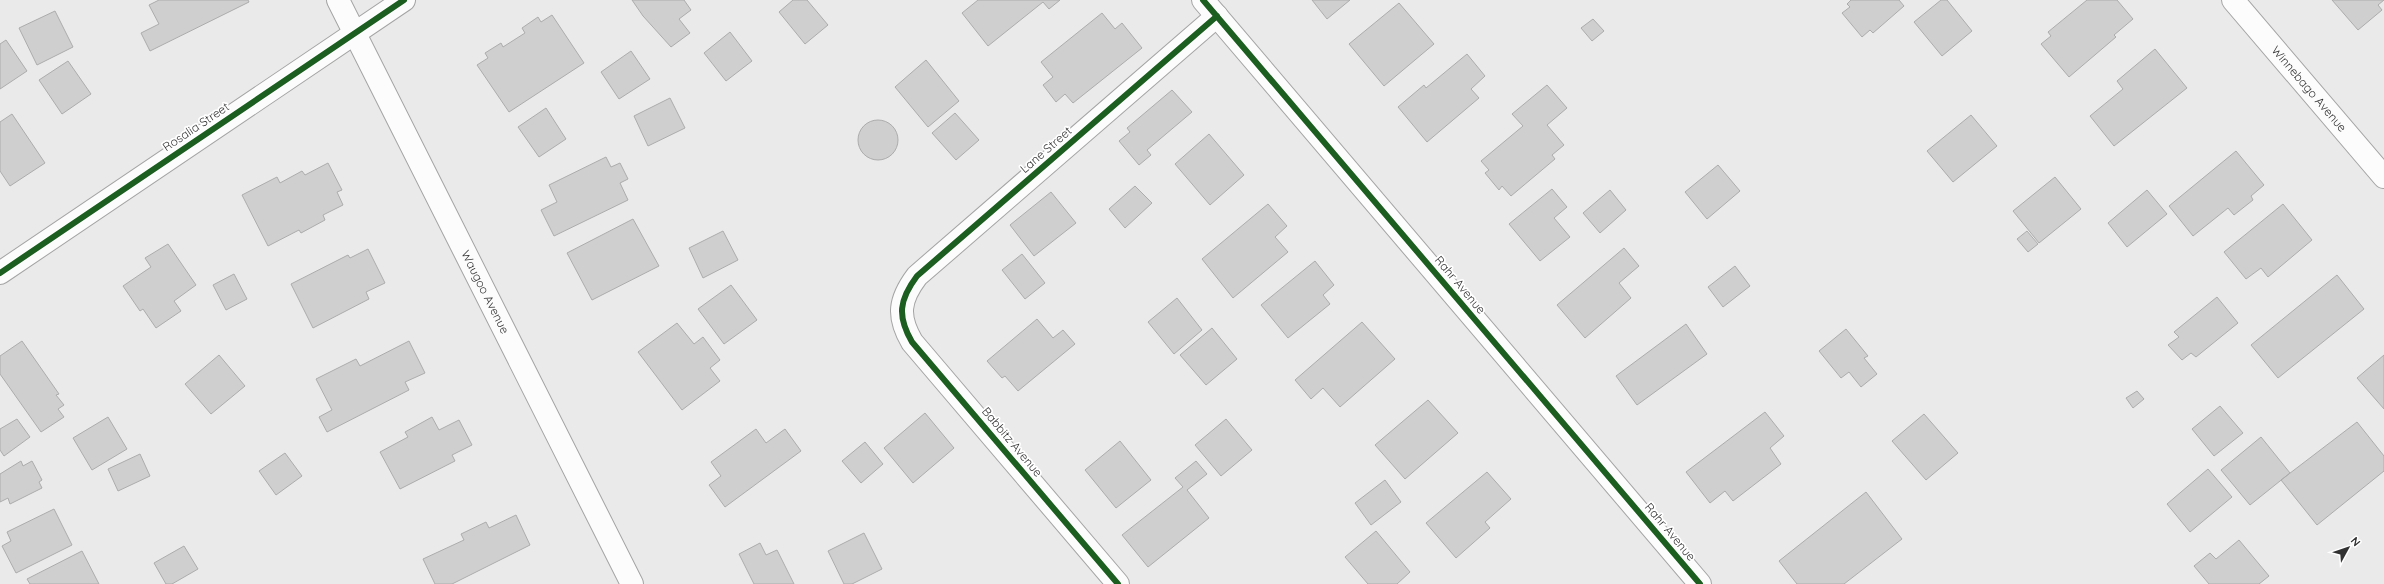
<svg xmlns="http://www.w3.org/2000/svg" width="2384" height="584" font-family="Quicksand,sans-serif">
<style>
.building{fill:#cfcfd0;stroke:#acacac}
.lines{fill:none;stroke-linecap:round;stroke-linejoin:round}
.street-casing{stroke:#a3a4a3;stroke-width:24}
.street{stroke:#fcfcfc;stroke-width:22}
.cycleway-casing{stroke:#fff;stroke-width:8}
.cycleway{stroke:#1b5e20;stroke-width:6}
.labels{text-anchor:middle;stroke-width:3.5;stroke-linejoin:round;paint-order:stroke}
.street-label{font-size:12px;fill:#313231;stroke:#fff}
</style>
<rect width="100%" height="100%" fill="#e9eae9"/>
<path class="building" d="M159 0H248L249 2 150 51 141 33 159 24 149 5Z
M632 0H684L691 10 679 19 690 33 671 47 643 16Z
M793 0H807L828 25 805 44 779 12Z
M978 0H1060L1049 9 1043 2 988 46 962 13Z
M1312 0H1350L1327 19Z
M1851 0H1899L1904 6 1873 33 1870 30 1862 37 1842 13 1850 7 1847 4Z
M1941 0H1947L1972 31 1942 56 1914 22Z
M2087 0H2117L2133 19 2114 35 2116 37 2069 77 2041 44 2051 36 2048 32Z
M2332 0H2384L2378 5 2382 10 2358 30Z
M1399 3 1434 44 1384 86 1349 44Z
M55 11 73 47 37 65 19 28Z
M1102 13 1115 29 1122 23 1142 48 1073 103 1065 94 1056 102 1043 85 1053 77 1041 62Z
M552 15 584 63 509 112 477 65 488 58 485 53 501 43 503 47 525 33 522 28 538 17 541 22Z
M1593 19 1604 31 1592 41 1581 28Z
M730 32 752 61 726 81 704 53Z
M6 40 27 71 0 89V44Z
M2155 49 2187 88 2114 146 2090 116 2123 89 2117 81Z
M631 51 650 79 619 99 601 72Z
M1467 54 1485 76 1471 89 1479 98 1427 142 1398 107 1424 85 1426 88Z
M926 60 959 101 928 127 895 87Z
M68 61 91 94 62 114 39 80Z
M1547 85 1567 108 1547 125 1564 145 1552 155 1555 159 1511 196 1502 186 1499 190 1485 173 1489 170 1481 161 1523 126 1512 114Z
M1172 90 1192 112 1147 150 1151 155 1139 165 1119 141 1130 132 1127 128Z
M670 98 685 128 648 146 634 116Z
M546 108 566 139 539 157 518 127Z
M955 113 979 140 956 160 932 133Z
M12 114 45 163 10 186 0 171V122Z
M1971 115 1997 146 1953 182 1927 151Z
M858 140a20 20 0 1 1 40 0a20 20 0 1 1-40 0Z
M1209 134 1244 175 1210 205 1175 164Z
M2236 151 2264 185 2251 196 2253 200 2234 215 2228 208 2193 236 2169 206Z
M606 157 611 167 620 163 628 179 620 183 628 200 554 236 541 210 557 202 549 185Z
M328 163 342 190 337 192 343 205 323 215 325 220 301 233 299 230 268 246 242 195 277 177 280 183 302 171 305 175Z
M1718 165 1740 191 1707 219 1685 192Z
M2055 177 2081 209 2039 243 2013 211Z
M1135 186 1152 203 1125 228 1109 209Z
M1552 189 1567 207 1554 218 1570 237 1540 261 1509 224Z
M1610 190 1626 210 1600 233 1583 213Z
M2147 190 2167 214 2127 247 2108 223Z
M1051 192 1076 223 1034 256 1010 225Z
M1268 204 1287 226 1275 237 1288 252 1233 298 1202 259Z
M2283 204 2312 240 2268 277 2261 268 2246 279 2224 252Z
M633 219 659 266 592 300 567 253Z
M723 231 738 260 703 278 689 248Z
M2027 231 2038 244 2028 252 2017 239Z
M168 244 196 285 174 301 181 311 156 328 143 309 140 311 123 286 151 267 145 258Z
M1624 248 1639 266 1619 283 1631 298 1585 338 1557 305Z
M368 249 385 283 366 292 369 299 313 328 291 284 348 255 350 258Z
M1022 254 1045 283 1025 299 1002 270Z
M1315 261 1334 285 1323 295 1330 304 1288 338 1261 305Z
M1735 266 1750 286 1723 307 1708 287Z
M234 274 247 299 226 310 213 285Z
M2337 275 2364 309 2278 378 2251 345Z
M731 285 757 320 724 344 698 309Z
M2217 297 2238 323 2196 357 2191 353 2182 360 2168 345 2179 337 2174 332Z
M1177 298 1202 330 1174 354 1148 322Z
M1037 319 1053 338 1063 330 1075 344 1018 391 1005 376 1002 378 987 361Z
M1362 322 1395 359 1340 407 1323 388 1311 399 1295 380Z
M677 323 694 344 703 337 720 360 710 368 720 381 682 410 638 352Z
M1686 324 1707 354 1637 405 1616 376Z
M1212 328 1237 359 1206 385 1180 355Z
M1846 329 1868 356 1864 358 1877 374 1861 387 1849 372 1841 378 1819 351Z
M22 341 59 394 56 395 64 405 58 409 64 417 41 432 0 374V356Z
M409 341 425 373 405 382 409 390 327 432 319 417 332 410 316 379 356 359 360 366Z
M219 355 245 386 211 414 185 384Z
M2384 355V409L2357 378Z
M2137 391 2144 399 2133 408 2126 398Z
M1428 400 1458 433 1405 479 1375 445Z
M2220 406 2243 433 2214 456 2192 429Z
M1765 412 1784 436 1770 448 1781 464 1733 501 1725 491 1710 503 1686 472Z
M925 413 954 448 913 483 884 448Z
M1924 414 1958 453 1926 480 1892 441Z
M108 417 127 449 92 470 73 438Z
M432 417 439 430 459 420 472 445 452 455 455 461 400 489 380 452 408 437 405 432Z
M17 419 30 437 4 456 0 450V429Z
M1226 419 1252 450 1221 476 1195 445Z
M2357 422 2384 456V471L2317 525 2281 480Z
M756 429 766 443 785 429 801 451 725 507 709 485 721 476 711 462Z
M2261 437 2290 473 2250 505 2221 470Z
M1120 441 1151 480 1116 508 1085 470Z
M865 442 883 464 861 483 842 461Z
M285 453 302 476 276 495 259 471Z
M140 454 150 476 118 491 108 469Z
M21 461 23 466 32 461 42 480 39 482 42 488 10 504 8 498 0 502V474Z
M1196 461 1207 474 1187 490 1209 518 1148 567 1122 535 1183 487 1175 478Z
M2208 469 2232 497 2190 532 2167 504Z
M1487 472 1511 499 1485 522 1490 528 1456 558 1426 523Z
M1385 480 1401 502 1371 525 1355 503Z
M1866 492 1902 539 1844 584H1797L1779 561Z
M54 509 72 545 16 573 2 546 11 541 7 532Z
M516 515 530 545 452 584H435L423 559 464 540 461 534 486 522 489 528Z
M1376 531 1410 572 1397 584H1368L1345 557Z
M864 533 882 569 852 584H844L828 551Z
M2239 540 2269 576 2259 584H2209L2194 566 2210 553 2216 559Z
M760 543 766 555 777 550 794 584H754L739 554Z
M184 546 198 569 172 584H166L154 563Z
M82 551 99 584H30L27 579Z"/>
<g class="lines">
<defs>
<g id="street">
<path id="s1" d="M338 0 632 584"/>
<path d="M1203 0 1700 584"/>
<path id="s2" d="M2233 0 2384 177"/>
<path d="M0 273 404 0"/>
<path d="M1118 584 912 342C897 316 899 300 917 276L1217 16"/>
</g>
</defs>
<use href="#street" class="street-casing"/>
<use href="#street" class="street"/>
<defs>
<path id="cycleway" d="M1203 0 1700 584
M0 273 404 0
M1118 584 912 342C897 316 899 300 917 276L1217 16"/>
</defs>
<use href="#cycleway" class="cycleway-casing"/>
<use href="#cycleway" class="cycleway"/>
</g>
<g class="labels">
<g class="street-label">
<text dy="4" stroke="none"><textPath href="#s2" startOffset="117">Winnebago Avenue</textPath></text>
<text transform="translate(196 127) rotate(-34)" y="4">Rosalia Street</text>
<text transform="translate(1046 150) rotate(-41)" y="4">Lane Street</text>
<text transform="translate(1460 285) rotate(50)" y="4">Rahr Avenue</text>
<text dy="4" stroke="none"><textPath href="#s1" startOffset="327">Waugoo Avenue</textPath></text>
<text transform="translate(1012 442) rotate(50)" y="4">Babbitz Avenue</text>
<text transform="translate(1670 532) rotate(50)" y="4">Rahr Avenue</text>
</g>
</g>
<g transform="translate(2348 548) rotate(50)" stroke="#ffffff" stroke-width="3" paint-order="stroke">
<path d="M0-3L7 15L0 10L-7 15Z" fill="#313231"/>
<text y="-6" font-size="11" font-weight="bold" text-anchor="middle" fill="#313231">N</text>
</g>
</svg>
